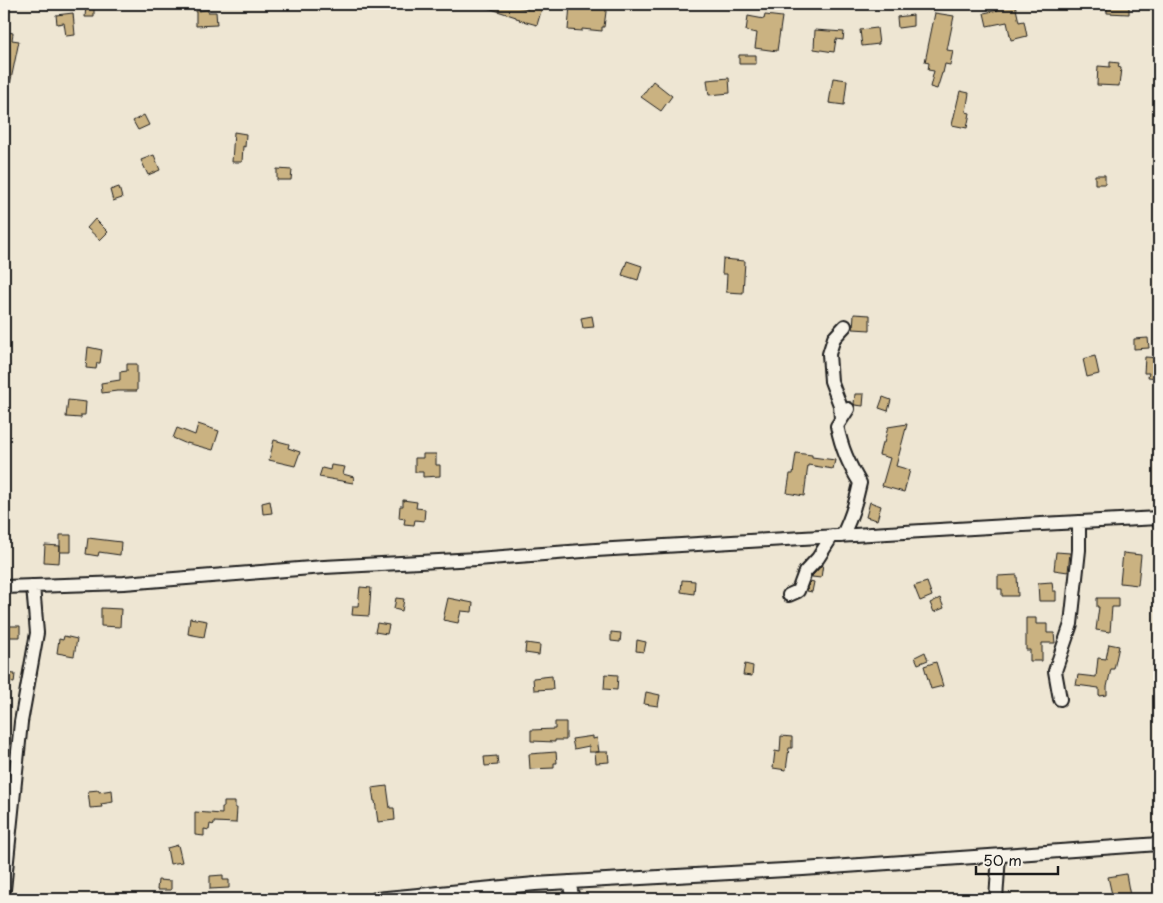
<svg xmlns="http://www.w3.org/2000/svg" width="1163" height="903" font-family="'Playpen Sans',sans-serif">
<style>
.building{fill:#cab281;stroke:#1c1c1c}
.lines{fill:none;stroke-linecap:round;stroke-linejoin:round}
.street-casing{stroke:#1c1c1c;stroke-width:16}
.street{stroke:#f7f3e8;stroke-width:12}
</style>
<rect width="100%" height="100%" fill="#eee6d3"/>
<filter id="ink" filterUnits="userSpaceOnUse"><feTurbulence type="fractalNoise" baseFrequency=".02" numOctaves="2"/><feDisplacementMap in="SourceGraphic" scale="10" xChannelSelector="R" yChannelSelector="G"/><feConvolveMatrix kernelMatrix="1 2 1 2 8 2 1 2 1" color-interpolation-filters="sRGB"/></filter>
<g filter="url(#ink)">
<path class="building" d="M482 4H507L528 9 529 4 542 8 537 25 519 20 520 19 516 18V17L482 6Z
M570 4H607L604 27H602V31L582 29V31L568 30Z
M1001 4H1015L1019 22 1024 21 1027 36 1011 40 1007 22 987 26 984 13 998 10 997 5Z
M1107 4H1129V14L1107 13Z
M86 6H94V17H85Z
M208 10V12H216L217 25 196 26V11Z
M73 13 75 35 66 36 64 23 57 24 56 15Z
M935 13 954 16 947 50 953 51 950 65 945 64 943 73H942L937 89 930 87 934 71 928 70 929 63 925 62Z
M765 15 782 17 777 51 755 48 757 33 746 31 748 16 764 19Z
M913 15V26L898 28 897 17Z
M877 28 879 44 862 46 860 30Z
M815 30 844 32 843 40 836 39 834 52 814 49Z
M4 31 13 33 12 40 19 41 8 94H4Z
M739 55H756V64H739Z
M1110 62 1119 63 1118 67 1121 68 1119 86 1097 85 1098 66 1110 67Z
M729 78 730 93 709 95 707 80Z
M833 78 847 80 844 105 829 103Z
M653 81 672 96 661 111 641 97Z
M960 91 969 93 966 112 970 113 967 128 952 125Z
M144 115 149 125 138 130 133 121Z
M234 132 246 134 245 147 243 146 242 162H232Z
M154 155 160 170 148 175 141 160Z
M277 169 292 170 291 180H277Z
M1095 175H1105V184H1095Z
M119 187 122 198 113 201 110 190Z
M95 219 108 232 100 240 87 228Z
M723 259 745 261 743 293 726 292 727 274H722Z
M627 261 642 266 638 280 622 275Z
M854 314 870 315V330L853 329Z
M592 316 594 327 583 328 581 318Z
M1148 338 1149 348 1134 349V339Z
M88 347 102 350 100 363H97L96 369 86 368Z
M1095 356 1099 374 1087 377 1083 359Z
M1145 357 1159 358V378L1148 377 1149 373H1144Z
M127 364H137V391H117L102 393 101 383 120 380V372L127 371Z
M855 394H864L863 406 855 405 854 404Z
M883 397 891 400 888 411 879 408Z
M68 400 86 402 85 415H81V418L66 417Z
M198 424 219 431 213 450 187 443V444L173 438 177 428 195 435Z
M907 424 896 466 910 470 904 492 882 486 890 458 879 455 882 443H884L888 427Z
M274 440 289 444 288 448 300 452 295 466 269 460Z
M796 453 812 455V457L835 460 833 469 808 465 804 496 787 493 790 474H793Z
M423 454H436V465H440V476L423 477V472H415V458H423Z
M331 465 345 467 343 474 354 477 353 483 319 477 322 468 330 470Z
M403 500 417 502 416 508 425 509 424 521 415 520 414 525 404 524 405 519 399 518 400 506H403Z
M270 501 272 513 263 514 262 503Z
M870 502 881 506 877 520 866 517Z
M60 535H71V552H60Z
M88 538 121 542 120 555 99 552 98 556 86 554Z
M45 545 60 546 59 563 44 562Z
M1056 552 1070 553 1068 572 1054 570Z
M1123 553 1141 555 1138 585 1120 583Z
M823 564 821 578 812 577V576Z
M1017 575 1018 596H1002V589H998V576Z
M682 580 695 581 694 594 681 592Z
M810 581 814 582 812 592 807 591Z
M927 582 932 596 920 601 914 586Z
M1052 582 1053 591H1056V601H1039L1038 583Z
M360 587 371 588 369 616 352 615 353 606H358Z
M396 598 404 599 402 611 394 609Z
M448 598 473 603 472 612 461 611 458 623 443 620Z
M940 598 944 608 934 612 930 603Z
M1097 598H1119V607H1112L1110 632 1096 630 1099 607H1097Z
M101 608 121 609 120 627 101 626Z
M190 618 207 621 204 637 188 634Z
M1026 618H1036V624H1047V633H1054L1055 643H1042V661H1030V650H1026Z
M377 623 389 625 387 634 375 632Z
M4 626H20V637H4Z
M611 632 621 633 620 642 611 641Z
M64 636 77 639 74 656 57 653 59 639 63 640Z
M637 640 646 642 644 652 636 651Z
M526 643 540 645 539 655 525 653Z
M1109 644 1119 646 1114 669H1111L1107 687V695L1099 696V688L1076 685 1078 675 1096 677 1098 658 1106 659Z
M925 652 928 660 918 664 915 657Z
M936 662 943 686 931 689 924 666Z
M745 664 753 666 752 676 743 675Z
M4 673 15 674 14 683 4 681Z
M605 674 618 675 617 690 604 689Z
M552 676 553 689 534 690 533 678Z
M646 692 660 695 658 706 644 704Z
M555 722H566V740H555V742L531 741V730L555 729Z
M593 736V739L597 738 599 752H589V746L574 749 572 739Z
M781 736 792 737V748H789L786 770 773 768 775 751 780 752Z
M556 752 557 763H554V768L530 769 529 754Z
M595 752H608L609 762 596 763Z
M497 756 498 765 485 766 484 757Z
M387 786 390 808H394L395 820 378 822 375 801H374L372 788Z
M99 790V792L112 790 113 802 101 804 102 807 90 808 88 791Z
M224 802H235V808H237L236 823 214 822V825L210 824 209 830 204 829V836L195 835V812L222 814V807H224Z
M178 845 182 862 170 864 167 848Z
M1126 874 1130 896 1113 899 1108 877Z
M223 875V880H229V888L210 889V876Z
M158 880 171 881V890H157Z"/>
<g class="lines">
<defs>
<path id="street" d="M841 419 840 405 831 381 829 354 834 338 845 326
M842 536C851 519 856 502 860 483 848 463 842 449 837 426L848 409
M4 587 124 583 324 567 477 559 596 550 1041 524 1159 518
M789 595 798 591 805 572 818 558 832 536
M1060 699 1055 671 1071 624 1079 550V522
M569 882 573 899
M4 890 21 722 37 633 33 586
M376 899 535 884 803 869 1159 844
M996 899 999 855"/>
</defs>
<use href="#street" class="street-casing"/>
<use href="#street" class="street"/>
</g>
</g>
<rect width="1163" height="903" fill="none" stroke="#f7f3e8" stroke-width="20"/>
<rect x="10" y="10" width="1143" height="883" fill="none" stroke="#1c1c1c" stroke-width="2" filter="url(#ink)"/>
<path d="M976 866v8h82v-8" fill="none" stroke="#1c1c1c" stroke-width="2.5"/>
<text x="983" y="866" font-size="15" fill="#1c1c1c" stroke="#f7f3e8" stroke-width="4" paint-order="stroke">50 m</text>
</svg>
